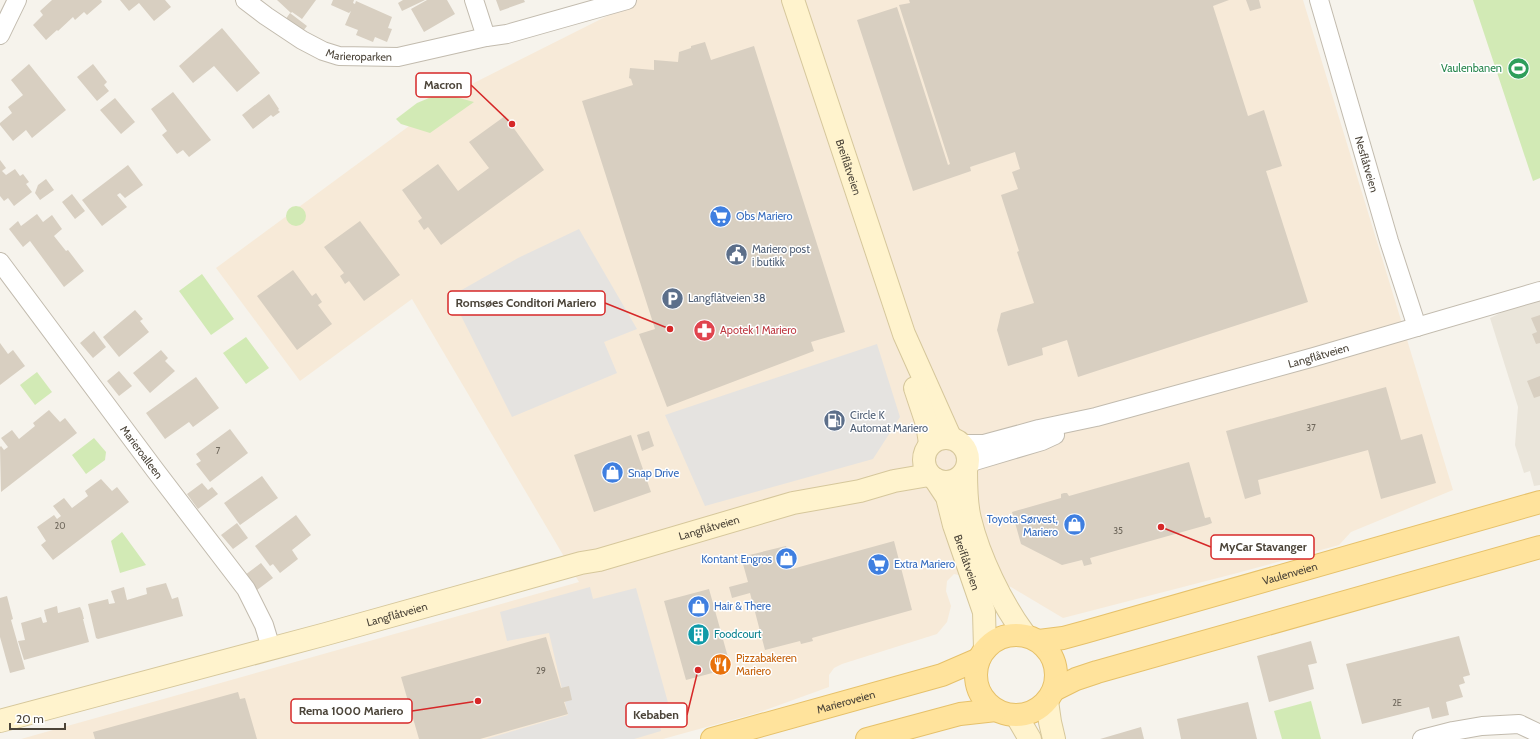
<svg xmlns="http://www.w3.org/2000/svg" width="1540" height="739" font-family="Cabin,sans-serif">
<style>
.residential{fill:#eae5da}
.commercial{fill:#f7ead8}
.green{fill:#d2eab5}
.parking{fill:#e5e3e0}
.building{fill:#d8cfc1}
.lines{fill:none;stroke-linecap:round;stroke-linejoin:round}
.street-casing{stroke:#c2bbae;stroke-width:20}
.secondary-casing{stroke:#d6c79b;stroke-width:24}
.primary-casing{stroke:#e6c16a;stroke-width:24}
.street{stroke:#fff;stroke-width:18}
.secondary{stroke:#fff3cd;stroke-width:22}
.primary{stroke:#ffe39c;stroke-width:22}
.labels{text-anchor:middle;stroke-width:3;stroke-linejoin:round;paint-order:stroke}
.number-label{font-size:9px;fill:#6e675b}
.street-label{font-size:11px;fill:#4b4439;stroke:#fff}
.leisure-label{font-size:11px;fill:#27864d;stroke:#fff;text-anchor:end}
.shop-label{font-size:11px;fill:#366cbe;stroke:#fff;text-anchor:start}
.service-label{font-size:11px;fill:#4e5e75;stroke:#fff;text-anchor:start}
.health-label{font-size:11px;fill:#be3a42;stroke:#fff;text-anchor:start}
.culture-label{font-size:11px;fill:#0d838f;stroke:#fff;text-anchor:start}
.food-label{font-size:11px;fill:#c56008;stroke:#fff;text-anchor:start}
.leader{fill:none;stroke:#d62828;stroke-width:1.5}
.callout-dot{fill:#d62828;stroke:#fff;stroke-width:1.5}
.callout{fill:#fff;stroke:#d62828;stroke-width:1.5}
.callout-label{font-size:12px;text-anchor:middle;font-weight:bold;fill:#4b4439}
</style>
<rect width="100%" height="100%" fill="#f6f3ec"/>
<path class="residential" d="M1540 300V485L1534 486 1530 471 1524 473 1515 445 1518 407 1490 318 1511 308Z"/>
<path class="commercial" d="M617 0H1303L1453 490 1351 532 1339 545 1241 572 1063 618 1011 587 954 574 947 581 946 591 951 606 947 622 937 634 842 664 834 668 829 675V687L757 713 663 739H21L579 582 412 299 300 381 216 268 454 93 621 9Z"/>
<path class="green" d="M1473 0H1540V178L1533 181Z
M441 93 474 102 430 133 401 124 396 119 417 103Z
M286 216a10 10 0 1 1 20 0a10 10 0 1 1-20 0Z
M202 274 234 319 211 335 179 291Z
M246 337 269 368 246 384 223 353Z
M37 372 52 392 35 405 20 385Z
M94 438 106 452 105 460 86 474 72 455Z
M122 532 146 565 120 573 111 541Z
M1311 701 1321 739H1282L1274 711Z"/>
<path class="parking" d="M579 229 637 329 604 342 617 373 512 417 451 296 518 258Z
M877 344 900 417 873 459 705 506 665 415Z
M590 587 593 599 636 588 672 717 659 721 661 731 634 739H486L568 715 549 633 507 641 500 612Z"/>
<path class="building" d="M52 0H101L102 2 87 15 84 12 75 20 73 17 58 31 57 30 46 40 33 25 43 15 40 11Z
M120 0H165L171 7 154 21 139 3 129 11Z
M277 0H316L302 19 292 12 291 13Z
M333 0H354L353 3 355 4 356 1 392 17 388 28 392 29 387 42 375 37 373 42 356 35 358 30 345 25 351 11 349 13 331 5Z
M403 0H425L402 11 398 3Z
M427 0H447L455 14 424 32 411 9Z
M496 0H524L525 2 500 11Z
M909 0H1229L1213 6 1248 116 1264 110 1282 166 1266 171 1308 302 1078 377 1067 340 1042 348 1043 355 1008 366 997 330 1001 313 1034 303 1017 252 1019 251 1001 195 1018 189 1012 172 1020 169 1015 152 970 167 971 171 913 191 857 20 897 7 948 165 950 164 899 5 910 3Z
M1246 0H1259L1261 8 1250 11Z
M290 13 307 26 303 31 285 20Z
M222 28 260 73 237 92 214 66 193 83 179 66Z
M705 42 711 60 754 46 845 332 811 342 814 351 667 407 639 334 655 329 582 101 633 85 631 79 629 78 630 68 654 70V60L678 62 679 52 691 48V46Z
M29 64 66 110 32 138 26 130 13 141 0 125V123L12 113 8 107 23 95 11 80Z
M93 64 107 82 104 85 109 91 97 101 77 77Z
M173 92 211 140 189 157 183 150 177 154 162 135 167 131 151 109Z
M269 94 279 109 278 110 280 112 273 117 271 115 253 129 242 115Z
M115 98 135 122 121 134 100 110Z
M505 116 544 170 441 245 428 227 424 230 418 221 422 218 402 190 438 164 458 191 489 168 469 142Z
M0 160 6 168 2 171 6 175 15 169 20 176 23 174 29 182 26 184 32 192 14 206 8 198 4 201 0 196Z
M128 165 143 185 125 198 120 193 117 195 127 207 102 226 82 200Z
M46 179 54 190 40 200 35 193 38 185Z
M72 194 85 211 75 219 62 202Z
M37 214 43 222 52 215 62 229 54 236 66 251 68 250 84 271 64 287 30 241 23 247 9 229 18 221 21 226Z
M360 221 400 275 364 301 349 281 345 284 340 276 344 273 324 247Z
M293 270 312 296 316 293 322 302 318 305 332 324 297 350 257 296Z
M135 310 143 319 140 321 149 332 119 357 103 337Z
M1540 315V343L1536 344 1532 334 1537 332 1531 318Z
M94 331 106 347 93 358 80 343Z
M0 343 8 354 13 350 25 366 0 385Z
M161 350 168 358 165 361 175 371 150 393 133 373Z
M119 371 132 386 119 396 107 381Z
M1540 376V396L1534 398 1527 381Z
M196 377 219 408 193 427 189 422 165 439 146 413Z
M1386 387 1401 440 1422 434 1436 483 1381 499 1368 450 1258 480 1261 494 1245 499 1226 431Z
M49 410 60 422 65 418 77 433 1 492 0 447 1 446 4 450 8 447 1 438 12 430 19 439 35 426 33 423Z
M230 429 248 453 210 482 196 464 201 461 196 454Z
M649 431 654 446 642 451 637 435Z
M631 435 651 492 594 512 574 455Z
M1189 462 1205 518 1210 517 1212 523 1207 525 1090 558 1092 564 1084 566 1082 560 1062 565 1021 544 1012 512 1061 498V494L1064 493H1067L1069 496Z
M262 476 278 498 240 525 224 503Z
M101 479 112 491 117 487 129 502 53 560 41 545 46 541 37 527 54 515 57 519 61 516 53 506 64 498 72 508 88 496 85 491Z
M202 483 208 490 212 487 218 494 198 509 187 494Z
M296 515 311 535 292 550 298 559 280 573 273 564 270 566 255 546Z
M237 523 248 538 233 549 221 535Z
M894 541 912 610 812 638 813 641 801 644 800 641 765 650 750 593 732 598 729 587 748 582 741 557 786 546 792 569Z
M261 563 273 578 257 590 245 575Z
M166 583 172 599 178 597 183 616 98 639 96 638 88 604 108 599 109 604 115 603 111 591 124 587 127 600 147 594 146 588Z
M709 589 731 668 686 680 664 601Z
M7 596 13 619 11 620 25 669 10 673 0 637V598Z
M57 606 58 613 80 607 82 611 84 619H83L89 642 24 660 18 641 25 640 21 623 41 617 43 623 47 622 44 610Z
M1459 636 1470 675 1463 677 1465 683 1459 685 1463 697 1446 702 1449 715 1432 719 1429 707 1362 724 1346 664Z
M546 637 561 688 569 686 572 700 564 702 568 714 480 739H419L401 677Z
M1311 641 1317 663 1308 665 1314 689 1269 702 1257 656Z
M238 692 240 699 245 698 257 739H95L93 732Z
M1248 702 1257 739H1181L1177 719Z
M1141 727 1144 739H1100Z"/>
<g class="lines">
<defs>
<g id="street">
<path id="s1" d="M245 0 266 16 302 40 323 51 339 56 398 57 486 37 474 0"/>
<path id="s2" d="M1319 0 1389 241 1417 327"/>
<path d="M0 35 17 0"/>
<path d="M486 37 507 34 627 0"/>
<path id="s3" d="M0 262 155 470 246 589 264 625 271 648"/>
<path id="s4" d="M963 444H984L1039 429 1096 417 1314 357 1540 291"/>
<path d="M968 463 1042 441 1055 435"/>
<path d="M1422 739 1453 731 1482 726 1519 724 1540 734"/>
</g>
<g id="secondary">
<path id="s5" d="M793 0 904 334 950 437"/>
<path d="M915 388 927 424 930 443"/>
<circle cx="946" cy="460" r="22"/>
<path d="M966 470C966 486 966 504 970 519 979 557 1002 604 1025 635"/>
<path id="s6" d="M935 479 947 497 954 525 984 612 985 649"/>
<path d="M1047 701 1050 722 1054 739"/>
<path d="M1016 715 1030 739"/>
<path id="s7" d="M0 721 326 634 581 563 599 560 793 503 860 491 894 481 929 475"/>
</g>
<g id="primary">
<circle cx="1016" cy="675" r="40"/>
<path id="s8" d="M1039 641 1063 638 1085 632 1540 502"/>
<path d="M1054 690 1076 679 1097 672 1540 547"/>
<path id="s9" d="M712 739 942 675 979 659"/>
<path d="M867 739 960 714 996 710"/>
</g>
</defs>
<use href="#street" class="street-casing"/>
<use href="#secondary" class="secondary-casing"/>
<use href="#primary" class="primary-casing"/>
<use href="#street" class="street"/>
<use href="#secondary" class="secondary"/>
<use href="#primary" class="primary"/>
</g>
<defs>
<symbol id="stadium-disc" viewBox="-11 -11 22 22"><circle r="9.5" fill="#2e9e5b" stroke="#fff"/><path d="M0-5a6.5 5 0 1 0 0 10a6.5 5 0 1 0 0-10ZM-3.5-1.8h7v3.6h-7Z" fill="#fff"/></symbol>
<symbol id="supermarket-disc" viewBox="-11 -11 22 22"><circle r="9.5" fill="#3f7fe0" stroke="#fff"/><path d="M-6-5.5h2.5l.6 2H6L4.5 2H-2.5L-4.4-4H-6ZM-1.5 3.2a1.3 1.3 0 1 0 .1 0ZM3 3.2a1.3 1.3 0 1 0 .1 0Z" fill="#fff"/></symbol>
<symbol id="civic-disc" viewBox="-11 -11 22 22"><circle r="9.5" fill="#5c6f8a" stroke="#fff"/><path d="M-.6-6.5H3V-4.5H.6V-3L4-1V1h2V6H-6V1h2V-1L-.6-3ZM-1.2 2.5V6h2.4V2.5Z" fill="#fff"/></symbol>
<symbol id="parking-disc" viewBox="-11 -11 22 22"><circle r="9.5" fill="#5c6f8a" stroke="#fff"/><path d="M-3.5-5.5H1a3.5 3.5 0 0 1 0 7H-1V5.5H-3.5ZM-1-3.4V-.6H.8a1.4 1.4 0 0 0 0-2.8Z" fill="#fff"/></symbol>
<symbol id="pharmacy-disc" viewBox="-11 -11 22 22"><circle r="9.5" fill="#e0444e" stroke="#fff"/><path d="M-2-6h4v4h4v4h-4v4h-4v-4h-4v-4h4Z" fill="#fff"/></symbol>
<symbol id="fuel-disc" viewBox="-11 -11 22 22"><circle r="9.5" fill="#5c6f8a" stroke="#fff"/><path d="M-5.5-6h7V0h2V4h1.3V-2.5L3-4.5l.8-.8L6-3V5H2.5V1h-1V6h-7ZM-4.2-4.7v3.2H.2V-4.7Z" fill="#fff"/></symbol>
<symbol id="shop-disc" viewBox="-11 -11 22 22"><circle r="9.5" fill="#3f7fe0" stroke="#fff"/><path d="M-5-2.5h2.3a2.7 3.5 0 0 1 5.4 0H5L5.5 6h-11ZM-1.5-2.5h3a1.5 2.3 0 0 0-3 0Z" fill="#fff"/></symbol>
<symbol id="building-disc" viewBox="-11 -11 22 22"><circle r="9.5" fill="#0f9aa8" stroke="#fff"/><path d="M-4-6H4V6H1V3H-1V6H-4ZM-2.5-4.3h1.7v1.8h-1.7ZM.8-4.3h1.7v1.8H.8ZM-2.5-1h1.7V.8h-1.7ZM.8-1h1.7V.8H.8Z" fill="#fff"/></symbol>
<symbol id="restaurant-disc" viewBox="-11 -11 22 22"><circle r="9.5" fill="#e8710a" stroke="#fff"/><path d="M-5-6h1v4h1v-4h1v4h1v-4h1v5L-1.5 .5V6h-2V.5L-5-1ZM5-6V6H3V1.5H1.5Q1.5-4 5-6Z" fill="#fff"/></symbol>
</defs>
<g fill-rule="evenodd">
<use href="#stadium-disc" x="1506" y="56" width="25" height="25"/>
<use href="#supermarket-disc" x="708" y="204" width="25" height="25"/>
<use href="#civic-disc" x="724" y="242" width="25" height="25"/>
<use href="#parking-disc" x="660" y="286" width="25" height="25"/>
<use href="#pharmacy-disc" x="692" y="318" width="25" height="25"/>
<use href="#fuel-disc" x="822" y="408" width="25" height="25"/>
<use href="#shop-disc" x="600" y="460" width="25" height="25"/>
<use href="#shop-disc" x="1062" y="512" width="25" height="25"/>
<use href="#shop-disc" x="774" y="546" width="25" height="25"/>
<use href="#supermarket-disc" x="866" y="552" width="25" height="25"/>
<use href="#shop-disc" x="686" y="594" width="25" height="25"/>
<use href="#building-disc" x="686" y="622" width="25" height="25"/>
<use href="#restaurant-disc" x="708" y="652" width="25" height="25"/>
</g>
<g class="labels">
<g class="number-label">
<text x="1311" y="431">37</text>
<text x="218" y="454">7</text>
<text x="60" y="529">20</text>
<text x="1118" y="534">35</text>
<text x="541" y="674">29</text>
<text x="1397" y="706">2E</text>
</g>
<g class="street-label">
<text dy="4" stroke="none"><textPath href="#s1" startOffset="130">Marieroparken</textPath></text>
<text dy="4" stroke="none"><textPath href="#s2" startOffset="171">Nesflåtveien</textPath></text>
<text dy="4" stroke="none"><textPath href="#s5" startOffset="176">Breiflåtveien</textPath></text>
<text dy="4" stroke="none"><textPath href="#s4" startOffset="367">Langflåtveien</textPath></text>
<text dy="4" stroke="none"><textPath href="#s3" startOffset="237">Marieroalleen</textPath></text>
<text dy="4" stroke="none"><textPath href="#s7" startOffset="735">Langflåtveien</textPath></text>
<text dy="4" stroke="none"><textPath href="#s6" startOffset="90">Breiflåtveien</textPath></text>
<text dy="4" stroke="none"><textPath href="#s8" startOffset="260">Vaulenveien</textPath></text>
<text dy="4" stroke="none"><textPath href="#s7" startOffset="411">Langflåtveien</textPath></text>
<text dy="4" stroke="none"><textPath href="#s9" startOffset="139">Marieroveien</textPath></text>
</g>
<g class="leisure-label">
<text x="1502" y="72">Vaulenbanen</text>
</g>
<g class="shop-label">
<text x="736" y="220">Obs Mariero</text>
<text x="628" y="477">Snap Drive</text>
<text x="1058" y="523" text-anchor="end">Toyota Sørvest,<tspan x="1058" dy="13">Mariero</tspan></text>
<text x="772" y="563" text-anchor="end">Kontant Engros</text>
<text x="894" y="568">Extra Mariero</text>
<text x="714" y="610">Hair &amp; There</text>
</g>
<g class="service-label">
<text x="752" y="253">Mariero post<tspan x="752" dy="13">i butikk</tspan></text>
<text x="688" y="302">Langflåtveien 38</text>
<text x="850" y="419">Circle K<tspan x="850" dy="13">Automat Mariero</tspan></text>
</g>
<g class="health-label">
<text x="720" y="334">Apotek 1 Mariero</text>
</g>
<g class="culture-label">
<text x="714" y="638">Foodcourt</text>
</g>
<g class="food-label">
<text x="736" y="662">Pizzabakeren<tspan x="736" dy="13">Mariero</tspan></text>
</g>
</g>
<path class="leader" d="M512 124L471 85M670 329L605 303M1161 527L1211 547M478 701L412 711M698 670L687 715"/>
<g class="callout-dot">
<circle cx="512" cy="124" r="4"/>
<circle cx="670" cy="329" r="4"/>
<circle cx="1161" cy="527" r="4"/>
<circle cx="478" cy="701" r="4"/>
<circle cx="698" cy="670" r="4"/>
</g>
<g class="callout">
<rect x="416" y="73" width="55" height="24" rx="4"/>
<rect x="448" y="291" width="157" height="24" rx="4"/>
<rect x="1211" y="535" width="103" height="24" rx="4"/>
<rect x="291" y="699" width="121" height="24" rx="4"/>
<rect x="626" y="703" width="61" height="24" rx="4"/>
</g>
<g class="callout-label">
<text x="443" y="89">Macron</text>
<text x="526" y="307">Romsøes Conditori Mariero</text>
<text x="1263" y="551">MyCar Stavanger</text>
<text x="351" y="715">Rema 1000 Mariero</text>
<text x="656" y="719">Kebaben</text>
</g>
<path d="M10 723v6h55v-6" fill="none" stroke="#4b4439" stroke-width="2"/>
<text x="16" y="723" font-size="12" fill="#4b4439" stroke="#ffffff" stroke-width="3" paint-order="stroke">20 m</text>
</svg>
